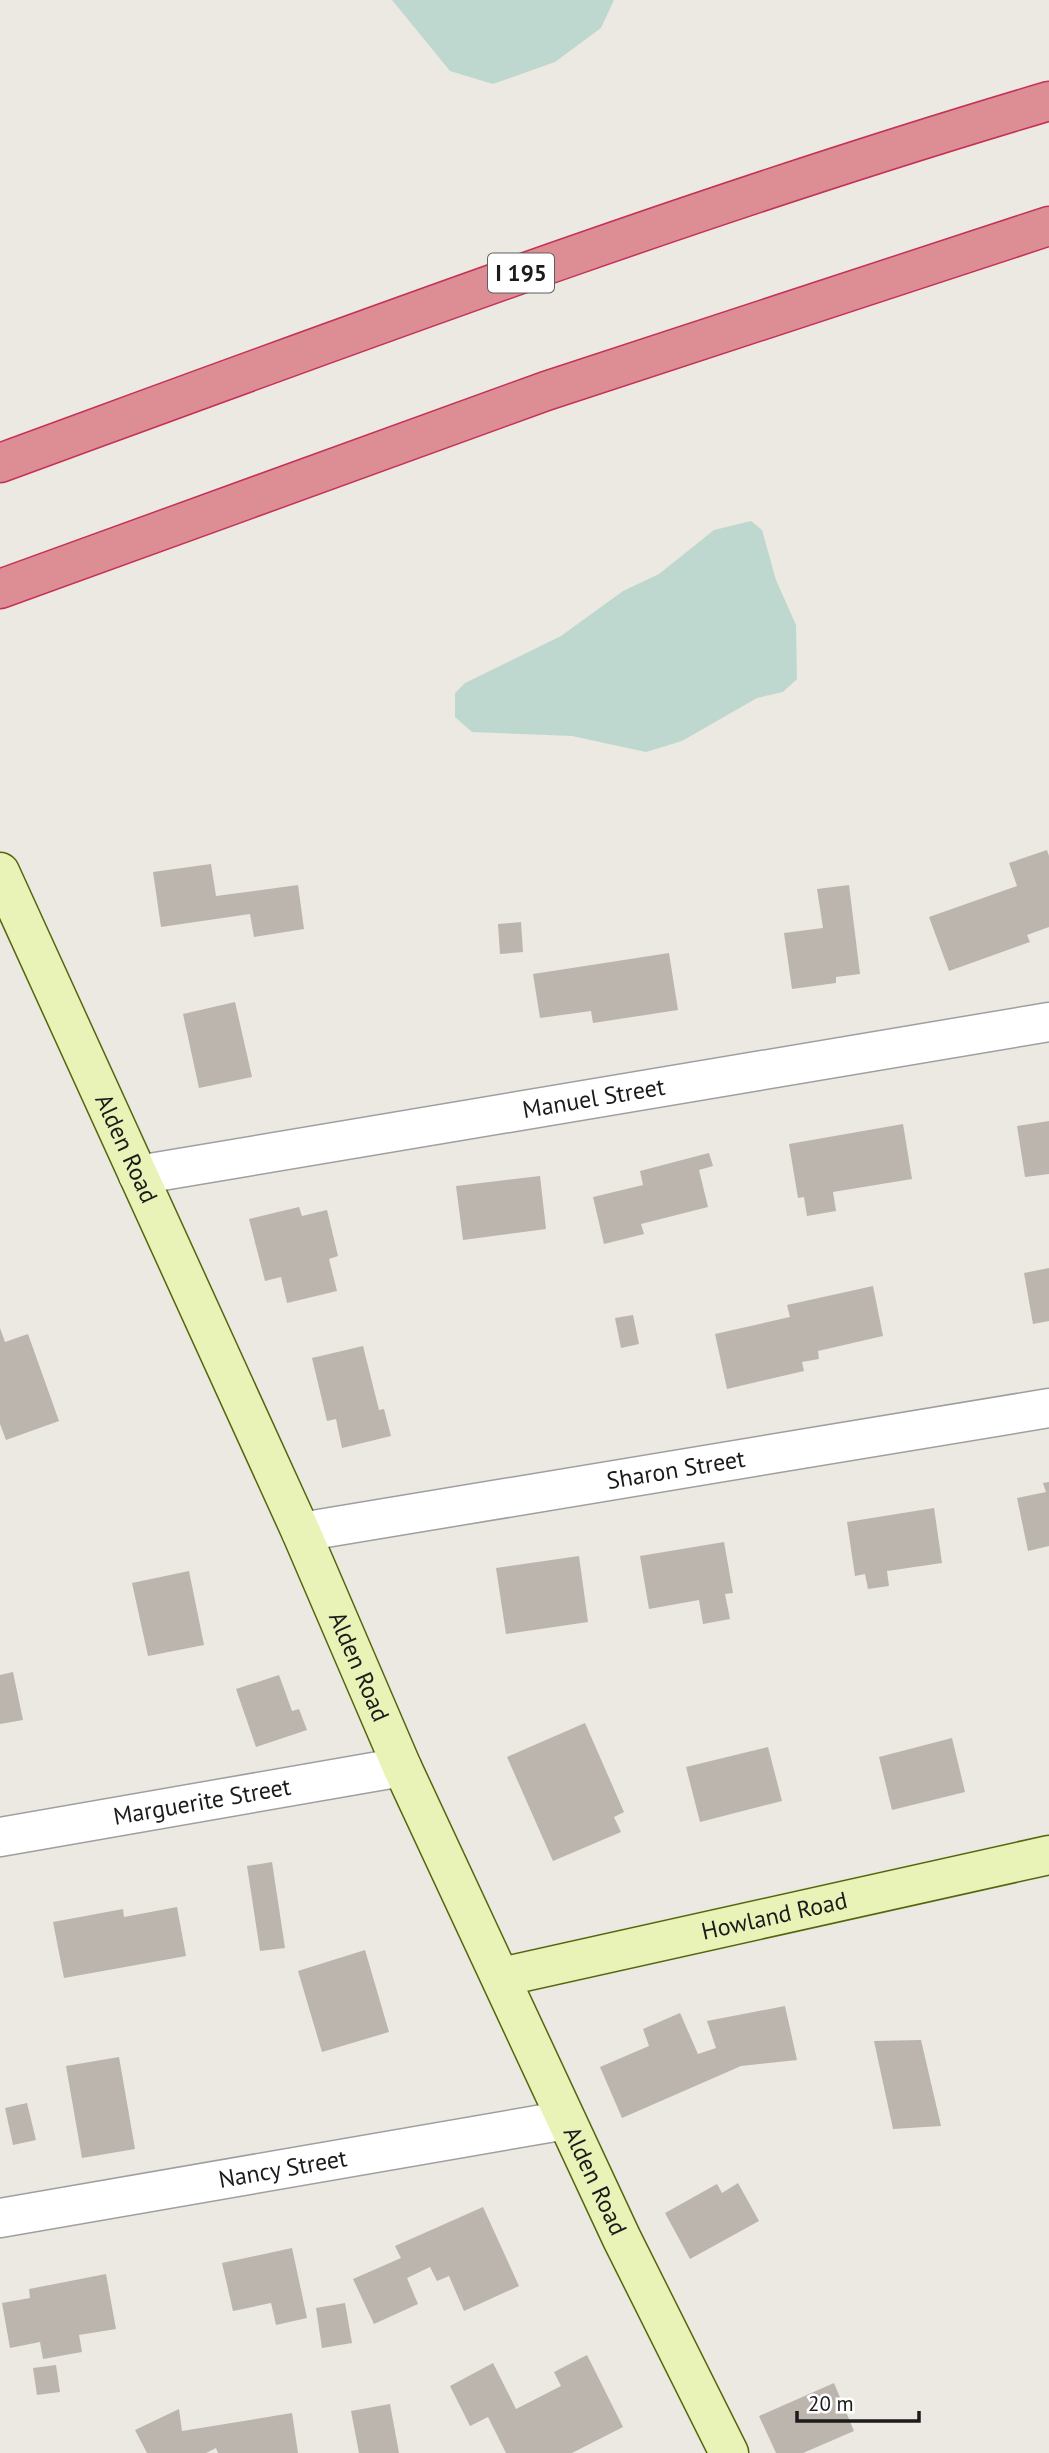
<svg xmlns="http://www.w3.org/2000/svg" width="1049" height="2453" font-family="'PT Sans',sans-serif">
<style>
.wetland{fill:#bfd8cf}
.building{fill:#bbb5ae}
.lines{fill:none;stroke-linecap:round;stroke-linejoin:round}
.street-casing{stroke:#9f9f9f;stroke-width:41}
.secondary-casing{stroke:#54660d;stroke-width:41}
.highway-casing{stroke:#c53257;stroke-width:41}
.street{stroke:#fff;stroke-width:38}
.secondary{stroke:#eaf3b7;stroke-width:38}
.highway{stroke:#dd8e95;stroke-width:38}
.labels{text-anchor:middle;stroke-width:6;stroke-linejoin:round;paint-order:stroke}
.shield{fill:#fff;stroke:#5f5f5f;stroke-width:2}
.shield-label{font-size:23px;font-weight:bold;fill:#1b1b1b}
.street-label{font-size:24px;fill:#1b1b1b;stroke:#fff}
</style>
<rect width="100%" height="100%" fill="#ebe9e1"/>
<path class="wetland" d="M392 0H614L601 28 555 62 493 84 450 71Z
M751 521 762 530 776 580 796 625 797 679 783 692 757 698 682 741 646 752 572 736 472 732 455 717V693L465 683 561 636 623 591 659 574 714 530Z"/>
<path class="building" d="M1047 850 1049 856V927L1027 935 1030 942 949 971 929 917 1017 886 1009 863Z
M211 864 216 896 298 885 304 929 254 937 250 914 161 927 153 872Z
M849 885 860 974 836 977V983L792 989 784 933 823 928 817 889Z
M521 922 523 952 500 954 498 924Z
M669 953 678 1010 593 1023 591 1011 540 1018 533 974Z
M235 1002 252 1077 199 1088 183 1014Z
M1049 1121V1174L1025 1177 1017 1126Z
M903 1124 912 1179 833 1192 836 1211 807 1216 804 1197 798 1198 789 1144Z
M709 1153 713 1166 699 1170 708 1207 641 1224 644 1234 604 1244 593 1197 643 1185 640 1171Z
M540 1176 546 1229 463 1240 456 1186Z
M299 1207 302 1216 327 1210 338 1256 329 1259 337 1291 287 1303 281 1277 265 1281 249 1219Z
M1049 1268V1321L1033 1324 1024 1273Z
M873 1286 883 1336 818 1351 819 1359 802 1362 804 1371 727 1389 715 1334 790 1317 787 1305Z
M633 1315 639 1344 621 1348 615 1318Z
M0 1328 5 1342 28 1334 59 1421 6 1440 0 1424Z
M363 1346 379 1410 384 1409 391 1436 342 1448 336 1419 327 1421 312 1358Z
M1049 1482V1546L1028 1551 1017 1498 1046 1492 1043 1483Z
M934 1508 942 1563 887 1571 889 1586 868 1589 865 1574 855 1576 847 1522Z
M724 1542 733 1593 725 1594 730 1619 703 1624 699 1600 649 1609 640 1556Z
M579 1556 588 1622 506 1634 496 1568Z
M189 1571 204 1645 148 1656 132 1583Z
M13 1672 23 1720 0 1724V1675Z
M279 1675 292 1711 299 1709 307 1730 256 1747 236 1689Z
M585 1723 624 1812 614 1817 621 1832 553 1861 507 1757Z
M952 1738 965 1792 892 1810 879 1757Z
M768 1747 782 1801 700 1822 686 1767Z
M272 1862 285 1948 260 1951 247 1866Z
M177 1907 186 1956 64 1978 53 1922 123 1909 124 1917Z
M365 1950 389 2032 322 2052 298 1971Z
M785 2006 797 2060 741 2066 622 2118 600 2067 649 2046 643 2029 680 2013 698 2054 716 2048 707 2021Z
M921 2040 941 2126 893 2129 874 2041Z
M119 2057 135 2149 82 2158 66 2066Z
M27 2103 36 2140 13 2145 5 2108Z
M738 2183 759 2221 690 2259 665 2213 717 2184 722 2193Z
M483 2207 519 2286 464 2311 449 2276 437 2281 430 2267 407 2278 418 2304 374 2324 353 2279 401 2258 395 2246Z
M292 2248 307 2318 276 2325 271 2303 233 2311 222 2263Z
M106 2274 116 2329 79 2335 82 2352 43 2359 40 2342 10 2348 2 2303 30 2298 29 2289Z
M345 2303 352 2343 322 2348 316 2308Z
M587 2355 623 2427 572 2453H506L488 2417 470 2426 450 2386 493 2363 516 2409 561 2386 554 2372Z
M56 2365 60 2392 37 2395 33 2368Z
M834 2383 854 2431 803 2453H776L759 2416Z
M390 2404 399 2453H359L351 2411Z
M179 2409 182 2431 292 2413 298 2453H218L216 2448 206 2453H147L135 2430Z"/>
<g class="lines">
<defs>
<g id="street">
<path id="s1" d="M138 1175 1049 1022"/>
<path id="s2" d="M301 1532 1049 1408"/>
<path id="s3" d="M0 1837 402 1767"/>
<path id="s4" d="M0 2218 566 2120"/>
</g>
<g id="secondary">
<path id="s5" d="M0 872 301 1532 402 1767 622 2239 729 2453"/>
<path id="s6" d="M501 1977 1049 1855"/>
</g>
<path id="highway" d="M0 463C347 336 694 206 1049 101
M0 589 546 391 1049 226"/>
</defs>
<use href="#street" class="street-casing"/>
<use href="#secondary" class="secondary-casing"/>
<use href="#highway" class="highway-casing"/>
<use href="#street" class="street"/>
<use href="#secondary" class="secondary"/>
<use href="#highway" class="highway"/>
</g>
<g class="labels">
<rect class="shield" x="488" y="253.5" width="66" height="39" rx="5"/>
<g class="shield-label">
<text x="521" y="281">I 195</text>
</g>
<g class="street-label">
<text dy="8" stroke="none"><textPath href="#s1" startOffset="462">Manuel Street</textPath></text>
<text dy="8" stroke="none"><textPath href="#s5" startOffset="304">Alden Road</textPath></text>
<text dy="8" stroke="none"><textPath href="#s2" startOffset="380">Sharon Street</textPath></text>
<text dy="8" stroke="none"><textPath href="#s5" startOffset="872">Alden Road</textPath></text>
<text dy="8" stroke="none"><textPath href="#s3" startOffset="205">Marguerite Street</textPath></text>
<text dy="8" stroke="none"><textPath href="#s6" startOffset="280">Howland Road</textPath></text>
<text dy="8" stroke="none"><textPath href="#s4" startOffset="287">Nancy Street</textPath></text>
<text dy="8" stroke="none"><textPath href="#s5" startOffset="1438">Alden Road</textPath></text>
</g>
</g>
<path d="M797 2411v10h122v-10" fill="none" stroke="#1b1b1b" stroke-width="3.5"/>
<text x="808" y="2411" font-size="21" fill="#1b1b1b" stroke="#ffffff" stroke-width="5" paint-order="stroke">20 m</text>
</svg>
